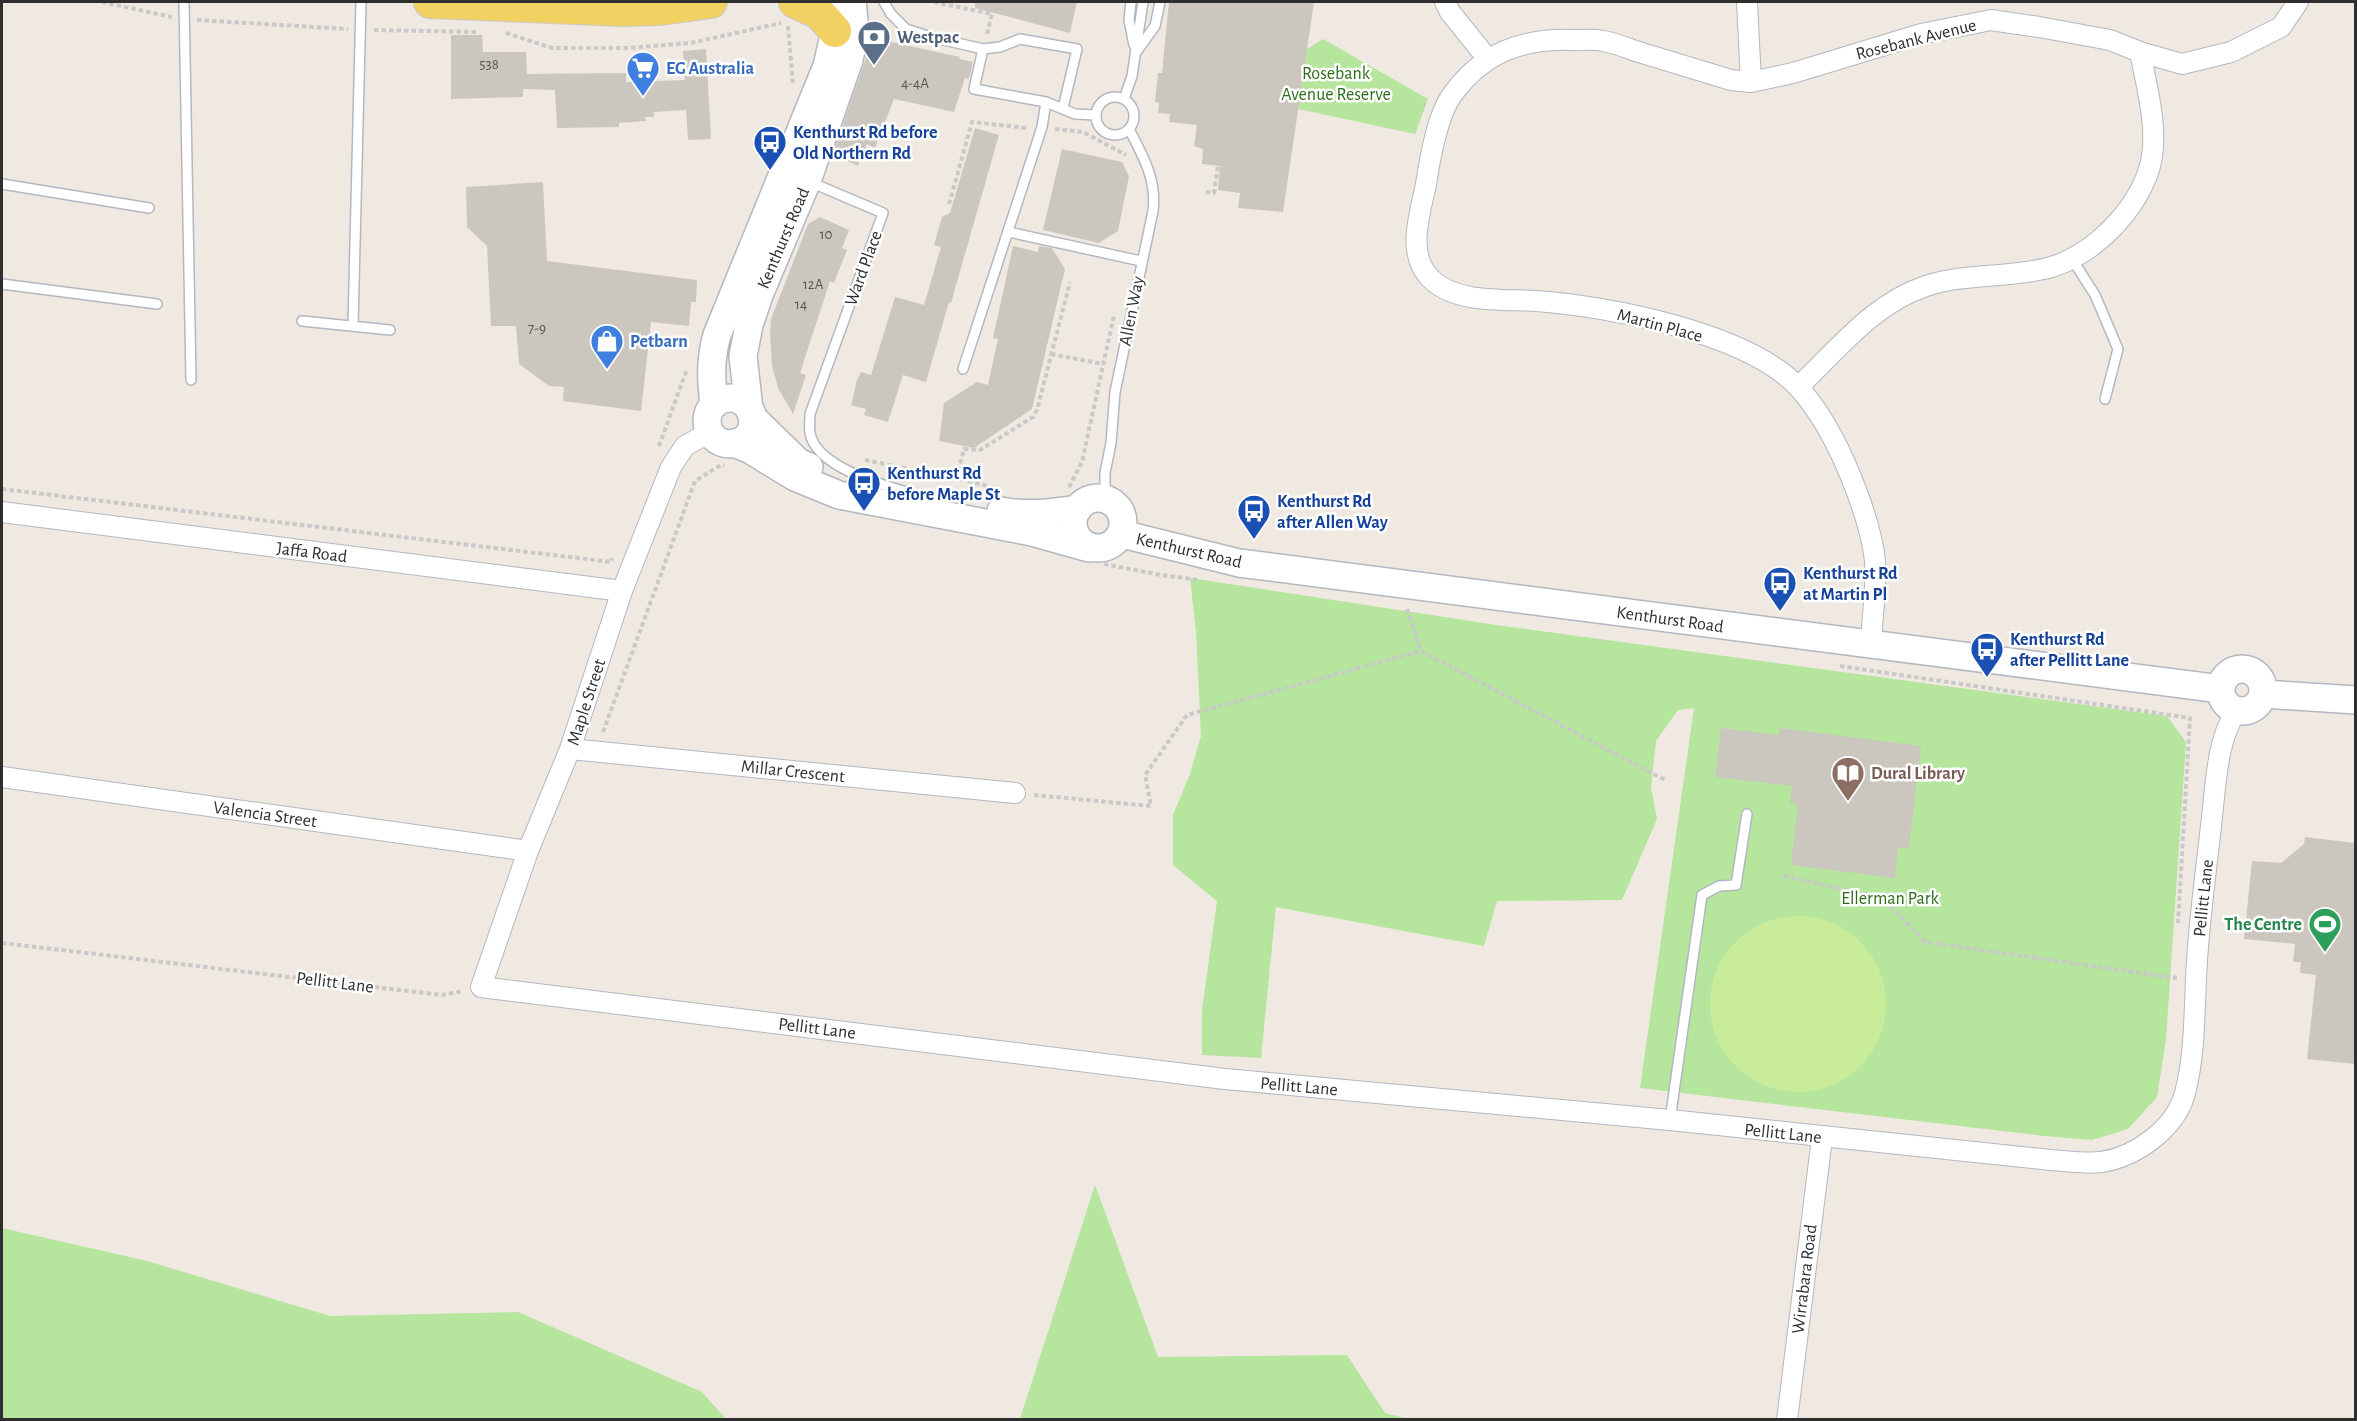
<svg xmlns="http://www.w3.org/2000/svg" width="2357" height="1421" font-family="'Alegreya Sans',sans-serif">
<style>
.green{fill:#b6e59e}
.pitch{fill:#c9ec9a}
.building{fill:#cbc7bf}
.lines{fill:none;stroke-linecap:round;stroke-linejoin:round}
.lane-casing{stroke:#b4b7c1;stroke-width:12}
.street-casing{stroke:#b4b7c1;stroke-width:22}
.secondary-casing{stroke:#b4b7c1;stroke-width:30}
.primary-casing{stroke:#c9c9c9;stroke-width:34}
.path{stroke:#c9c9c9;stroke-width:4;stroke-dasharray:4.5 3;stroke-linecap:butt}
.lane{stroke:#fff;stroke-width:9}
.street{stroke:#fff;stroke-width:20}
.secondary{stroke:#fff;stroke-width:27}
.primary{stroke:#f2d163;stroke-width:32}
.labels{text-anchor:middle;stroke-width:5;stroke-linejoin:round;paint-order:stroke}
.number-label{font-size:15px;fill:#555452}
.service-label{font-size:18px;font-weight:bold;fill:#4e5e75;stroke:#fff;text-anchor:start}
.street-label{font-size:18px;fill:#2e2e2e;stroke:#fff}
.shop-label{font-size:18px;font-weight:bold;fill:#366cbe;stroke:#fff;text-anchor:start}
.park-label{font-size:18px;fill:#2c6e1b;stroke:#fff}
.transit-label{font-size:18px;font-weight:bold;fill:#164399;stroke:#fff;text-anchor:start}
.education-label{font-size:18px;font-weight:bold;fill:#785e54;stroke:#fff;text-anchor:start}
.leisure-label{font-size:18px;font-weight:bold;fill:#27864d;stroke:#fff;text-anchor:end}
</style>
<rect width="100%" height="100%" fill="#efe9e1"/>
<path class="green" d="M1323 39 1428 99 1415 134 1298 109 1307 49Z
M1190 578 1503 626 2167 716 2186 742 2166 1040 2157 1097 2128 1129 2092 1140 2044 1136 1640 1088 1694 708 1678 710 1656 741 1651 788 1657 819 1622 900 1497 901 1484 946 1276 907 1261 1058 1202 1055V1010L1217 901 1173 865V815L1190 774 1201 736 1196 632Z
M1095 1185 1158 1357 1347 1355 1385 1413 1409 1419H1020Z
M2 1228 147 1261 330 1316 518 1312 702 1392 726 1419H2Z"/>
<path class="pitch" d="M1710 1004a88 88 0 1 1 176 0a88 88 0 1 1-176 0Z"/>
<path class="building" d="M975 2H1077L1070 33 975 8Z
M1169 2H1314L1283 212 1238 208 1240 193 1218 190 1220 166 1202 164 1203 149 1194 146 1197 125 1169 122 1170 114 1158 113 1159 103 1155 102 1158 73H1162Z
M451 35H482L483 52H526L527 74 626 73V82L685 80 683 51 706 49 711 139 688 140 686 110 654 112V117H645L646 121 619 123V127L557 128 555 90 523 89V97L451 99Z
M873 38 960 57 959 59 973 62 969 79 965 78 954 112 894 99 875 148 867 144 858 166 845 160 835 147Z
M975 128 999 135 951 303 949 302 926 382 903 375 888 422 864 415 866 409 851 405 857 380 861 372 871 375 895 297 924 305 941 247 934 245 942 217 950 213Z
M1062 149 1122 162 1129 176 1118 231 1099 243 1043 230Z
M543 182 547 261 697 280 696 302H691L689 326 651 322 641 411 563 401 564 387 549 386 519 364 516 326H491L487 246 467 227 466 187Z
M820 217 849 230 842 248 847 250 834 283 830 281 800 373 806 375 793 414 778 388 772 366 770 334 771 319 808 224Z
M1013 246 1038 252 1039 246 1052 248 1065 269 1032 409 974 448 939 441 944 403 977 382 988 385 998 339 993 338Z
M1721 728 1779 735 1780 728 1921 746 1909 848 1898 847 1895 878 1791 865 1798 804 1790 803 1792 786 1715 777Z
M2305 837 2355 843V1064L2307 1059 2316 975 2300 973 2301 962H2293L2295 944 2244 939 2252 861 2281 863 2304 844Z"/>
<g class="lines">
<defs>
<path id="lane" d="M184 2 191 380
M884 2 891 14 906 29 931 37 983 49 1000 47 1020 39 1077 49 1063 108
M1131 2 1129 20 1134 45
M983 49 974 89 1046 102 1075 114 1096 115
M1137 51 1155 26 1160 2
M1096 116a19 19 0 1 1 38 0a19 19 0 1 1-38 0Z
M1124 99 1132 76 1143 2
M810 182 883 213 810 414C810 420 809 427 810 433 816 467 882 485 910 493
M2 184 149 208
M1009 232 1141 261
M2072 259 2095 295 2118 349 2105 399
M2 284 157 304
M302 321 390 330
M353 325 361 2
M963 369 1042 127 1046 102
M1105 499V473L1111 443 1115 392 1153 211C1157 180 1143 156 1129 129
M1670 1120 1702 895 1719 886 1736 885 1747 814"/>
<path id="street" d="M1445 2 1450 12 1487 58
M1747 2 1751 82
M2140 52 2182 64 2231 52 2281 27 2298 2
M1798 387C1838 350 1872 304 1926 286 1966 273 2008 278 2048 268 2096 256 2151 198 2153 147 2155 116 2146 83 2140 52L2110 40 2039 27 1991 20 1921 34 1793 73 1751 82 1731 80C1702 71 1672 62 1642 53 1629 49 1616 43 1603 41 1593 39 1583 40 1574 40 1523 38 1483 52 1452 95 1437 116 1430 158 1426 184 1420 214 1406 253 1430 278 1455 304 1505 299 1536 301 1608 306 1748 333 1798 387 1822 413 1838 445 1851 477 1862 504 1872 532 1875 561 1877 588 1872 617 1871 643
M710 432 685 446 671 467 622 591 570 749 528 851 481 987 1225 1079 1670 1120 2051 1160C2067 1161 2085 1164 2101 1162 2136 1157 2176 1128 2185 1093 2196 1051 2194 1004 2197 961 2200 910 2208 858 2213 807 2216 778 2219 734 2237 711
M2 512 622 591
M570 749 1015 793
M2 777 528 851
M1787 1420 1822 1138"/>
<path id="secondary" d="M707 421a23 23 0 1 1 46 0a23 23 0 1 1-46 0Z
M714 405C711 380 710 359 717 335L827 66 835 31 833 2
M749 409 743 356 749 325 759 295 807 181 849 60 855 30 852 2
M752 417 798 462 809 467
M734 443 749 449 795 477 839 495 1032 532 1089 548
M1073 523a25 25 0 1 1 50 0a25 25 0 1 1-50 0Z
M1001 511C1027 516 1051 513 1078 509
M1122 534 1239 563 2221 689
M2221 690a21 21 0 1 1 42 0a21 21 0 1 1-42 0Z
M2263 694 2356 700"/>
<path id="primary" d="M430 2 622 10 660 9 711 2
M795 2 819 13 835 31"/>
</defs>
<use href="#lane" class="lane-casing"/>
<use href="#street" class="street-casing"/>
<use href="#secondary" class="secondary-casing"/>
<use href="#primary" class="primary-casing"/>
<path class="path" d="M102 2 172 17
M934 2 992 14 987 34
M197 20 348 29
M788 26 793 84
M374 30 477 32
M506 33 552 48H628L691 43 781 23
M1055 129 1083 132 1126 155
M1206 192 1214 193 1218 165
M949 204 972 122 1027 128
M1051 354 1103 364
M659 446 687 369
M865 460 956 478 995 488
M956 478 964 449 980 450 1033 417 1037 410 1070 282
M1069 487 1082 462 1114 315
M2 489 611 562 612 558
M1104 564 1161 575 1200 580
M1407 609 1421 651 1667 781
M1840 666 2190 718 2178 923
M603 732 695 481 721 465 724 466
M1034 795 1151 806 1145 775 1187 715 1421 651
M1784 876 1882 898 1925 942 2175 978V975
M2 943 442 995 463 991"/>
<use href="#lane" class="lane"/>
<use href="#street" class="street"/>
<use href="#secondary" class="secondary"/>
<use href="#primary" class="primary"/>
</g>
<defs>
<symbol id="bank-pin" viewBox="-11 -11 22 30"><path d="M0 17L-7.5 6A9.5 9.5 0 1 1 7.5 6Z" fill="#5c6f8a" stroke="#fff"/><path d="M-6-4H6V4H-6ZM0-2.3a2.3 2.3 0 1 0 0 4.6a2.3 2.3 0 1 0 0-4.6Z" fill="#fff"/></symbol>
<symbol id="supermarket-pin" viewBox="-11 -11 22 30"><path d="M0 17L-7.5 6A9.5 9.5 0 1 1 7.5 6Z" fill="#3f7fe0" stroke="#fff"/><path d="M-6-5.5h2.5l.6 2H6L4.5 2H-2.5L-4.4-4H-6ZM-1.5 3.2a1.3 1.3 0 1 0 .1 0ZM3 3.2a1.3 1.3 0 1 0 .1 0Z" fill="#fff"/></symbol>
<symbol id="bus-pin" viewBox="-11 -11 22 30"><path d="M0 17L-7.5 6A9.5 9.5 0 1 1 7.5 6Z" fill="#1a4fb4" stroke="#fff"/><path d="M-5-6H5V4H4V6H2V4H-2V6H-4V4H-5ZM-3.5-4V0h7V-4ZM-3.5 1.2v1.5H-2V1.2ZM2 1.2v1.5H3.5V1.2Z" fill="#fff"/></symbol>
<symbol id="shop-pin" viewBox="-11 -11 22 30"><path d="M0 17L-7.5 6A9.5 9.5 0 1 1 7.5 6Z" fill="#3f7fe0" stroke="#fff"/><path d="M-5-2.5h2.3a2.7 3.5 0 0 1 5.4 0H5L5.5 6h-11ZM-1.5-2.5h3a1.5 2.3 0 0 0-3 0Z" fill="#fff"/></symbol>
<symbol id="library-pin" viewBox="-11 -11 22 30"><path d="M0 17L-7.5 6A9.5 9.5 0 1 1 7.5 6Z" fill="#8d6e63" stroke="#fff"/><path d="M-6-4Q-3-5.5-.7-3.5V5Q-3 3-6 4ZM6-4Q3-5.5 .7-3.5V5Q3 3 6 4Z" fill="#fff"/></symbol>
<symbol id="stadium-pin" viewBox="-11 -11 22 30"><path d="M0 17L-7.5 6A9.5 9.5 0 1 1 7.5 6Z" fill="#2e9e5b" stroke="#fff"/><path d="M0-5a6.5 5 0 1 0 0 10a6.5 5 0 1 0 0-10ZM-3.5-1.8h7v3.6h-7Z" fill="#fff"/></symbol>
</defs>
<g fill-rule="evenodd">
<use href="#bank-pin" x="855" y="18" width="38" height="52"/>
<use href="#supermarket-pin" x="624" y="49" width="38" height="52"/>
<use href="#bus-pin" x="751" y="123" width="38" height="52"/>
<use href="#shop-pin" x="588" y="322" width="38" height="52"/>
<use href="#bus-pin" x="845" y="464" width="38" height="52"/>
<use href="#bus-pin" x="1235" y="492" width="38" height="52"/>
<use href="#bus-pin" x="1761" y="564" width="38" height="52"/>
<use href="#bus-pin" x="1968" y="630" width="38" height="52"/>
<use href="#library-pin" x="1829" y="754" width="38" height="52"/>
<use href="#stadium-pin" x="2306" y="905" width="38" height="52"/>
</g>
<g class="labels">
<g class="number-label">
<text x="489" y="69">538</text>
<text x="915" y="88">4-4A</text>
<text x="826" y="239">10</text>
<text x="813" y="289">12A</text>
<text x="801" y="309">14</text>
<text x="537" y="333">7-9</text>
</g>
<g class="service-label">
<text x="897" y="43">Westpac</text>
</g>
<g class="street-label">
<text transform="translate(1916 39) rotate(-14)" y="6">Rosebank Avenue</text>
<text transform="translate(783 238) rotate(-67)" y="6">Kenthurst Road</text>
<text transform="translate(863 268) rotate(-70)" y="6">Ward Place</text>
<text transform="translate(1131 311) rotate(-79)" y="6">Allen Way</text>
<text transform="translate(1660 325) rotate(15)" y="6">Martin Place</text>
<text transform="translate(1189 550) rotate(13)" y="6">Kenthurst Road</text>
<text transform="translate(312 552) rotate(7)" y="6">Jaffa Road</text>
<text transform="translate(1670 619) rotate(8)" y="6">Kenthurst Road</text>
<text transform="translate(586 702) rotate(-72)" y="6">Maple Street</text>
<text transform="translate(793 771) rotate(6)" y="6">Millar Crescent</text>
<text transform="translate(265 814) rotate(8)" y="6">Valencia Street</text>
<text transform="translate(2203 898) rotate(-84)" y="6">Pellitt Lane</text>
<text transform="translate(335 982) rotate(7)" y="6">Pellitt Lane</text>
<text transform="translate(817 1028) rotate(7)" y="6">Pellitt Lane</text>
<text transform="translate(1299 1086) rotate(5)" y="6">Pellitt Lane</text>
<text transform="translate(1783 1133) rotate(6)" y="6">Pellitt Lane</text>
<text transform="translate(1804 1279) rotate(-83)" y="6">Wirrabara Road</text>
</g>
<g class="shop-label">
<text x="666" y="74">EG Australia</text>
<text x="630" y="347">Petbarn</text>
</g>
<g class="park-label">
<text x="1336" y="79">Rosebank<tspan x="1336" dy="21">Avenue Reserve</tspan></text>
<text x="1890" y="904">Ellerman Park</text>
</g>
<g class="transit-label">
<text x="793" y="138">Kenthurst Rd before<tspan x="793" dy="21">Old Northern Rd</tspan></text>
<text x="887" y="479">Kenthurst Rd<tspan x="887" dy="21">before Maple St</tspan></text>
<text x="1277" y="507">Kenthurst Rd<tspan x="1277" dy="21">after Allen Way</tspan></text>
<text x="1803" y="579">Kenthurst Rd<tspan x="1803" dy="21">at Martin Pl</tspan></text>
<text x="2010" y="645">Kenthurst Rd<tspan x="2010" dy="21">after Pellitt Lane</tspan></text>
</g>
<g class="education-label">
<text x="1871" y="779">Dural Library</text>
</g>
<g class="leisure-label">
<text x="2302" y="930">The Centre</text>
</g>
</g>
<rect width="2357" height="1421" fill="none" stroke="#2e2e2e" stroke-width="6"/>
</svg>
